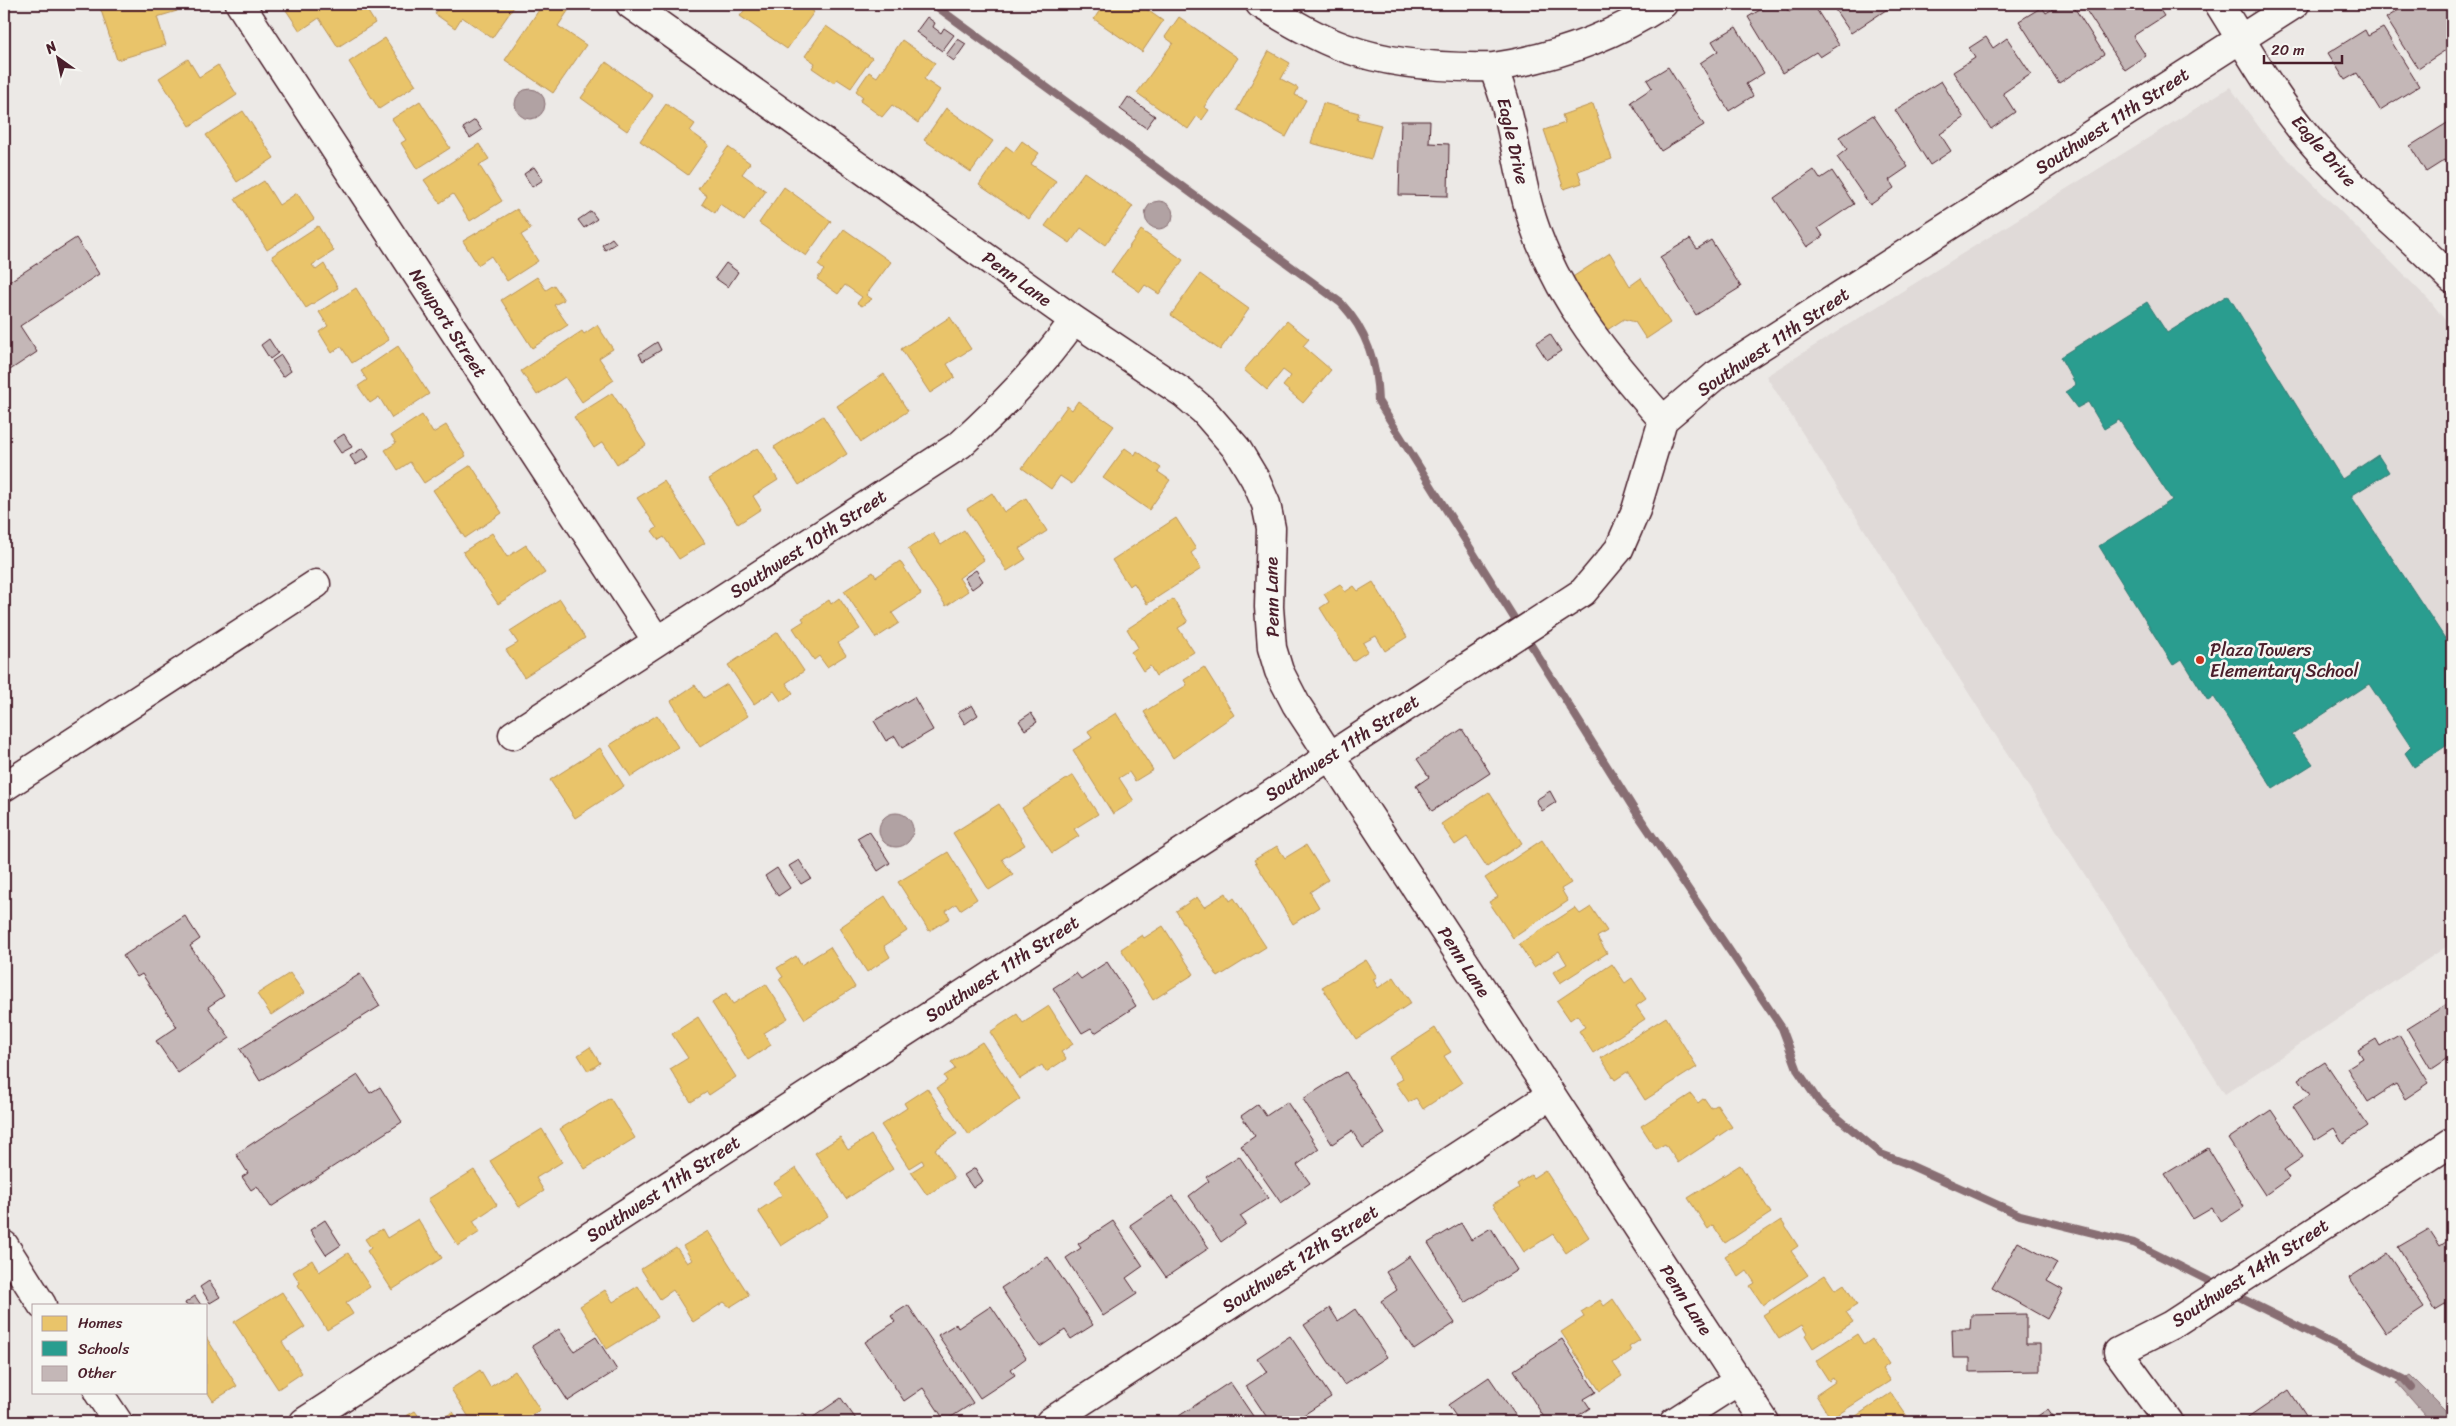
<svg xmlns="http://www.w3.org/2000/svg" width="2456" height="1426" font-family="Sriracha,sans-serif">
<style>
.built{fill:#e0dad8}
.water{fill:#b1a2a3;stroke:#886e73}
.homes{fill:#e9c46a;stroke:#b99257}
.schools{fill:#2a9d8f;stroke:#347771}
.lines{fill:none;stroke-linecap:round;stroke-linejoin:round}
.stream{stroke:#886e73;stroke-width:8}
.building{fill:#c4b7b7;stroke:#4a1f2b}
.minor-casing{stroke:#4a1f2b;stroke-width:31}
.major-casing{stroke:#4a1f2b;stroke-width:31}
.minor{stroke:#f6f6f2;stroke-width:28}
.major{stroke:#f6f6f2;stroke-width:28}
.poi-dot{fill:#c8321e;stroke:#f6f6f2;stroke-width:2}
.labels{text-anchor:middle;stroke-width:5;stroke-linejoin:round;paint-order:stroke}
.street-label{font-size:18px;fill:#4a1f2b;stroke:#f6f6f2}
.poi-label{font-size:18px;fill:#4a1f2b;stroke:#f6f6f2;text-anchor:start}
</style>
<rect width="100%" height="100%" fill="#ece9e6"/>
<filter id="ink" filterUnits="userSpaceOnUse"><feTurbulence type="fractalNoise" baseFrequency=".02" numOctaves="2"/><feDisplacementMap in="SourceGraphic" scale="10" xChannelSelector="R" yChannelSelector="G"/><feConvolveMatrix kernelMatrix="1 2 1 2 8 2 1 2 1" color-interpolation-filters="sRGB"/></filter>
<g filter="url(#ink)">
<path class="built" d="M2230 87 2267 138 2431 302 2452 329V943L2225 1094 1766 376Z"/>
<path class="water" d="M515 104a15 15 0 1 1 30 0a15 15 0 1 1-30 0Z
M1145 215a14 14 0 1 1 28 0a14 14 0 1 1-28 0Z
M879 830a17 17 0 1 1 34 0a17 17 0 1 1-34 0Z
M2410 1375 2452 1417V1422H2431L2397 1383Z"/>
<path class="homes" d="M99 4H184L176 7 177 11 157 17 166 45 117 60Z
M296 4H363L375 23 338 47 319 18 300 31 286 10Z
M442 4H516L492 38 462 17 455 28 435 14Z
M543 4H564L570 8 558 26 586 45 553 93 505 60Z
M749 4H803L814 12 787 49 740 16Z
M1104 4H1150L1146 9 1163 21 1142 52 1094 19Z
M1179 17 1238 58 1204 107 1209 110 1202 120 1197 116 1188 129 1137 93 1173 43 1165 37Z
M826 26 872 58 851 88 837 79 834 83 812 68 815 63 805 56Z
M385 38 416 85 379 109 349 62Z
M902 40 935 63 924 79 940 90 918 123 892 105 882 117 860 101 863 97 856 91 869 72 877 77Z
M1269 51 1290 63 1281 79 1298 88 1295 95 1306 100 1286 137 1237 110Z
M188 59 199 77 218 65 237 95 190 126 159 78Z
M606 62 653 96 627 131 581 98Z
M420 101 450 148 417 169 401 143 406 140 392 119Z
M1323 103 1359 113 1357 119 1381 125 1371 159 1311 143Z
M666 104 695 124 690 131 709 145 688 175 640 141Z
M1593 104 1612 159 1578 171 1582 183 1564 189 1544 130 1565 123 1562 115Z
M946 108 993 141 971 172 924 140Z
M243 111 274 158 237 182 206 135Z
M1022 141 1039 153 1031 164 1056 181 1029 219 979 185 1006 146 1014 152Z
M479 144 489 159 479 165 502 201 470 221 453 194 440 203 424 180Z
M728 147 750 163 742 174 766 191 744 221 720 204 715 213 702 204 707 196 698 189Z
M1084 172 1133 206 1105 245 1081 228 1070 243 1045 226Z
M264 181 279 205 297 193 314 219 267 250 235 199Z
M784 187 831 221 806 256 759 223Z
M517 209 531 229 521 235 538 261 507 281 491 256 478 265 463 241Z
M318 226 334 251 312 265 316 270 324 264 338 288 306 308 272 256Z
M844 229 891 262 866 295 872 299 862 306 857 303 862 297 845 285 838 294 817 279 824 270 818 265Z
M1141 230 1183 260 1159 294 1145 285 1140 292 1111 272Z
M1610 253 1630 286 1641 278 1670 323 1646 339 1635 322 1624 319 1604 332 1571 278Z
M1200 274 1249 309 1220 350 1171 315Z
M537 277 546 290 554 285 564 300 554 305 568 325 532 348 501 300Z
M356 288 389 340 352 363 341 346 332 353 319 332 328 326 319 312Z
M950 317 971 349 947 364 955 377 930 393 901 349Z
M1287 321 1309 339 1303 346 1331 370 1303 403 1283 386 1291 376 1283 370 1267 390 1244 370Z
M597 325 613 349 599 358 614 380 582 402 565 377 537 395 521 371 582 331 584 334Z
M398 346 429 394 392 418 379 397 370 403 358 386 367 380 361 371Z
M884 374 908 411 861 442 837 406Z
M612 393 646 445 617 464 603 442 594 448 574 417Z
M1078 401 1114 426 1072 484 1060 476 1051 489 1022 468 1067 406 1072 410Z
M422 415 433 433 446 425 466 456 424 483 410 462 398 470 385 450 396 443 391 435Z
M823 416 847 454 799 485 774 447Z
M757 448 778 480 753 496 761 509 738 524 709 479Z
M1125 448 1135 455 1137 451 1161 468 1158 472 1170 480 1149 510 1103 478Z
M471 465 502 513 465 538 433 490Z
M664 481 705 543 679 559 664 537 659 540 652 531 657 528 637 498Z
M992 493 1004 512 1026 498 1047 531 1019 549 1026 559 1007 571 967 509Z
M1176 518 1196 549 1191 553 1201 569 1147 604 1134 583 1129 586 1112 560Z
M964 530 984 560 959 578 968 591 946 606 908 549 933 533 941 545Z
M492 533 507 557 526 545 545 573 498 604 463 552Z
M900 561 921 594 892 613 899 623 876 638 844 591 873 572 876 577Z
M1373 582 1407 637 1385 651 1376 636 1363 643 1368 651 1353 661 1320 608 1329 602 1324 594 1340 584 1345 592 1354 586 1358 591Z
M839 598 860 629 838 643 846 655 827 667 819 656 814 660 793 628 804 621 802 618 829 600 831 604Z
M560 599 585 638 524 677 506 650 518 643 510 631Z
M1173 599 1188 622 1178 628 1194 652 1156 676 1150 666 1143 671 1131 652 1138 647 1127 629Z
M778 632 804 671 786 683 793 693 781 701 774 691 754 704 728 665Z
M1204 667 1234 715 1173 758 1144 712 1187 685 1184 680Z
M727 684 748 716 700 747 671 701 695 685 704 698Z
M1116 713 1153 770 1135 781 1129 772 1119 778 1134 801 1113 814 1073 750 1092 738 1088 731Z
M657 715 678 747 631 777 610 745Z
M600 748 624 786 575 818 550 780Z
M1073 775 1098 814 1074 829 1079 836 1052 853 1022 808Z
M1489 792 1522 843 1487 867 1467 837 1455 845 1441 824Z
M999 804 1025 845 1002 859 1013 875 989 890 953 833Z
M1542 840 1571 883 1561 889 1568 901 1513 938 1489 902 1498 897 1485 878Z
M1306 845 1328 880 1310 892 1319 907 1293 924 1254 860 1277 846 1285 858Z
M948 852 977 899 960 910 956 904 946 911 950 918 929 931 898 882Z
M1226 893 1230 901 1234 898 1266 947 1218 977 1176 911 1197 897 1204 907Z
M885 896 907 931 884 946 890 957 867 972 839 928Z
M1591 907 1607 931 1597 937 1607 953 1560 983 1553 972 1567 964 1559 951 1534 967 1519 944 1575 908 1580 914Z
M1163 926 1194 974 1153 1000 1121 949 1142 935 1144 938Z
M830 947 855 987 805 1019 779 979 783 977 777 968 796 956 801 965Z
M1366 960 1377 977 1373 979 1378 988 1394 977 1411 1003 1356 1039 1322 987Z
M1612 964 1625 983 1632 978 1646 999 1636 1006 1645 1019 1593 1053 1579 1031 1585 1027 1577 1015 1570 1020 1557 1001Z
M290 973 304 993 271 1015 257 994Z
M766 984 788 1018 764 1033 771 1045 748 1060 712 1003 726 993 733 1004Z
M1049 1006 1073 1044 1061 1052 1066 1059 1046 1072 1042 1065 1020 1079 990 1032 1017 1014 1023 1023Z
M698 1017 736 1077 709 1095 707 1092 691 1102 670 1069 688 1058 672 1034Z
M1666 1017 1697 1067 1645 1100 1627 1072 1615 1080 1601 1058Z
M1435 1028 1451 1052 1444 1056 1462 1083 1423 1109 1416 1098 1409 1102 1396 1083 1403 1079 1389 1058Z
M982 1042 1020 1099 969 1135 937 1088 947 1081 944 1076 955 1069 951 1062Z
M590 1047 600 1063 588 1071 578 1055Z
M927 1088 957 1134 935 1149 954 1178 927 1195 911 1172 924 1164 922 1160 909 1168 881 1125 907 1108 904 1103Z
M1691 1094 1698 1103 1704 1098 1711 1108 1717 1105 1732 1127 1678 1163 1665 1144 1656 1149 1641 1126Z
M610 1098 635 1138 585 1169 560 1129Z
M542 1129 562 1162 536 1178 544 1191 519 1207 490 1161Z
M871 1135 893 1169 846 1199 815 1153 840 1137 848 1150Z
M1740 1165 1771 1213 1725 1243 1713 1225 1708 1229 1688 1198Z
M796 1168 828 1216 781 1246 758 1211 782 1195 774 1183Z
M474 1170 497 1205 473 1221 480 1232 458 1246 428 1199Z
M1545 1170 1589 1237 1566 1253 1553 1234 1524 1252 1493 1204 1519 1188 1517 1184 1531 1175 1533 1178Z
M418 1219 442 1258 392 1290 367 1251 371 1248 365 1239 382 1229 387 1238Z
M1781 1220 1798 1246 1791 1251 1808 1275 1763 1305 1750 1286 1755 1283 1747 1271 1739 1277 1725 1256Z
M708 1231 749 1295 730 1307 724 1302 693 1322 673 1290 660 1299 641 1269 676 1247 687 1263 692 1260 683 1246Z
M348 1253 370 1287 346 1303 353 1314 327 1330 298 1285 300 1283 293 1272 312 1260 319 1272Z
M1825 1275 1835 1290 1844 1284 1857 1305 1846 1312 1853 1322 1813 1348 1805 1335 1807 1334 1802 1325 1779 1339 1763 1315Z
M638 1286 658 1317 607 1349 580 1306 605 1290 613 1302Z
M282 1292 305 1327 282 1342 302 1373 278 1389 234 1322Z
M1613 1299 1640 1340 1629 1347 1631 1351 1613 1363 1622 1376 1600 1391 1561 1332 1584 1317 1581 1312 1600 1300 1604 1306Z
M1857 1334 1864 1345 1872 1339 1889 1364 1882 1369 1890 1381 1831 1419 1816 1395 1835 1382 1833 1378 1829 1381 1816 1361Z
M206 1337 237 1386 213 1401 206 1390Z
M480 1370 490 1387 515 1371 540 1410 520 1422H472L451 1389Z
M1891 1393 1911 1422H1847Z
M415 1411 423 1422H396Z
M453 1412 460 1422H436Z"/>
<path class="schools" d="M2228 295 2342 479 2378 455 2389 472 2351 496 2452 649V742L2414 767 2405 753 2411 747 2369 684 2292 735 2313 764 2273 789 2214 697 2208 701 2182 659 2173 665 2099 546 2172 500 2119 420 2104 429 2088 402 2077 408 2065 392 2076 385 2060 357 2147 302 2167 333Z"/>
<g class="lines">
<path class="stream" d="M933 4 1341 303C1367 331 1377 363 1378 401L1632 806 1782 1028 1798 1071 1819 1102 1881 1154 1905 1163 2020 1215 2134 1243 2219 1286
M2231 1293 2404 1379 2411 1387"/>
</g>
<path class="building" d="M1770 4H1784L1789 12 1802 4H1813L1839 45 1820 57 1816 52 1782 73 1748 17Z
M1831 4H1895L1851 33Z
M2061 4H2072L2104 54 2059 83 2019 21 2042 7 2046 13Z
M2082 4H2156L2164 16 2133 36 2146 56 2125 70Z
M2408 4H2451L2452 7V46L2418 68 2386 18Z
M927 17 935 23 933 27 941 33 944 28 954 35 942 51 916 32Z
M1736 27 1764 73 1746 84 1753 96 1729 111 1700 63 1718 51 1712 41Z
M2383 28 2419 86 2380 110 2357 73 2345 80 2328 53 2365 30 2368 36Z
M1986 37 1993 48 2007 38 2031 74 2003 93 2015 112 1991 129 1953 72 1975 58 1969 48Z
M958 39 966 44 954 61 946 55Z
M1668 67 1704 125 1661 151 1631 102 1652 88 1647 80Z
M1941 81 1964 118 1940 134 1951 151 1930 165 1895 110Z
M1128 97 1155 116 1146 128 1120 109Z
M1873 115 1908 167 1889 180 1894 188 1870 205 1837 157 1847 149 1839 137Z
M475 120 482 130 470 138 463 128Z
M2452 120V171L2445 160 2426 172 2410 146Z
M1401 121H1430L1429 143 1449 144 1448 196 1399 195Z
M534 167 543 180 532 187 524 174Z
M1814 170 1820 179 1832 171 1854 204 1818 228 1823 236 1807 247 1774 198Z
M591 211 597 219 584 228 578 220Z
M76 238 99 274 20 326 37 352 4 374V285Z
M612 238 616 243 605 250 602 245Z
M1690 239 1697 249 1711 240 1741 287 1696 315 1660 257Z
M726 263 738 272 728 287 715 278Z
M1550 334 1561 351 1547 360 1536 343Z
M269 339 278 353 270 359 261 345Z
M657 342 661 350 643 361 639 354Z
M281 355 291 371 283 377 272 361Z
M344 434 352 447 341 453 333 441Z
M363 448 369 457 356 465 350 456Z
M976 570 983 581 972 589 964 578Z
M914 697 933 730 902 748 895 736 886 741 874 721Z
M972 705 978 715 965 724 958 713Z
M1031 713 1037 722 1025 730 1019 721Z
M1462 729 1490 773 1432 811 1416 786 1429 777 1417 759Z
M1550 791 1556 802 1542 811 1536 800Z
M869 831 890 863 878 871 857 838Z
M799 860 811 878 801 884 789 866Z
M777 868 790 888 778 896 765 876Z
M185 916 200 939 190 946 224 996 208 1007 230 1038 178 1073 156 1041 177 1027 142 974 137 977 123 956Z
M1107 962 1136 1006 1095 1033 1091 1028 1082 1033 1053 988 1076 973 1081 979Z
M360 974 380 1006 260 1081 240 1049Z
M2452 1001V1055L2431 1069 2407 1029Z
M2399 1035 2429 1083 2405 1099 2396 1084 2368 1102 2347 1068 2363 1058 2358 1050 2376 1039 2380 1046Z
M2325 1062 2368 1126 2343 1143 2334 1128 2315 1140 2293 1106 2310 1095 2299 1079Z
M1346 1072 1385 1134 1363 1148 1352 1131 1332 1144 1303 1099Z
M358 1075 370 1093 380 1087 402 1122 271 1207 257 1186 251 1190 242 1177 248 1173 236 1154Z
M1287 1102 1319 1149 1297 1165 1310 1183 1281 1203 1241 1146 1255 1136 1241 1116 1258 1104 1266 1116Z
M2271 1110 2303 1157 2284 1170 2289 1178 2265 1195 2228 1139Z
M2208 1148 2244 1207 2221 1222 2212 1208 2193 1219 2165 1174Z
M1239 1156 1268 1198 1240 1216 1246 1224 1221 1242 1189 1196 1209 1181 1206 1177Z
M975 1168 983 1181 973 1188 964 1175Z
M1173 1196 1209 1248 1166 1277 1130 1225Z
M325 1220 341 1245 326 1255 310 1230Z
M1113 1221 1143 1266 1126 1278 1137 1294 1103 1316 1066 1258 1081 1248 1078 1244Z
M1461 1223 1471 1240 1491 1228 1517 1270 1465 1303 1428 1243Z
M2429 1229 2440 1246 2452 1238V1300L2435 1310 2398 1247Z
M2018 1242 2057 1263 2047 1281 2063 1290 2047 1319 1992 1288Z
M2387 1253 2424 1308 2386 1333 2349 1278Z
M1410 1256 1455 1323 1414 1350 1381 1301 1397 1290 1386 1272Z
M1048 1257 1093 1325 1071 1339 1065 1330 1040 1347 1001 1288Z
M209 1281 220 1297 210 1303 200 1287Z
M195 1296 201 1305H186L185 1303Z
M908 1305 973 1403 945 1421 923 1388 904 1401 865 1342 895 1322 891 1316Z
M991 1306 1026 1358 1011 1369 1015 1375 980 1398 938 1335 956 1324 958 1328Z
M1330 1308 1338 1321 1355 1309 1387 1357 1344 1385 1304 1325Z
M2026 1314V1344H2040V1371L1970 1372V1358H1953L1952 1329H1970L1971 1315Z
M559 1329 574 1351 596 1337 617 1370 568 1401 532 1346Z
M1290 1336 1331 1397 1293 1422H1270L1246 1386 1267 1372 1257 1358Z
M1562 1339 1596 1392 1584 1399 1590 1408 1568 1422H1547L1514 1370Z
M1489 1377 1520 1422H1460L1448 1405Z
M1230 1382 1257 1422H1183L1179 1416Z
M2289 1390 2310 1422H2242Z
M841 1398 858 1422H789L804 1413 809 1420Z
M2048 1409 2057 1422H2029Z"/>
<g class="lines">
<defs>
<path id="minor" d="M240 4 657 641
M630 4 1074 320 1183 393 1204 411 1237 449 1255 479 1266 504 1271 528 1269 607 1272 648 1279 671 1296 704 1765 1422
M1260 4C1287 20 1315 37 1345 48 1392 65 1444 68 1493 67 1498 81 1504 96 1507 110 1517 148 1521 188 1534 225 1559 301 1611 361 1663 420
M2219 4C2248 50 2275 99 2310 140 2353 191 2406 232 2452 279
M1493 67C1555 58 1610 38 1663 4
M513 735 961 444C1002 406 1042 366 1074 320
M4 787 316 584
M304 1422 1583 592 1619 549 1636 510 1663 420 1716 375 2295 4
M1050 1422 1551 1095
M1674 1422 1738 1381
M2169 1422 2118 1352 2171 1325 2452 1142"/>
<path id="major" d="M4 1245 42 1305
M98 1392 118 1422"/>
</defs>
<use href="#minor" class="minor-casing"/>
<use href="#major" class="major-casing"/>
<use href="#minor" class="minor"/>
<use href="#major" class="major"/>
</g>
</g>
<circle class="poi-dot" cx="2200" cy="660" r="5"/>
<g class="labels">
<g class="street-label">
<text transform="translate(2112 121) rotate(-33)" y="6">Southwest 11th Street</text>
<text transform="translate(1513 141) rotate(77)" y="6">Eagle Drive</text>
<text transform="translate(2324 151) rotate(49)" y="6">Eagle Drive</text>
<text transform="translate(1017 279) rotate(36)" y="6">Penn Lane</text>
<text transform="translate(448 323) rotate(57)" y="6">Newport Street</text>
<text transform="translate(1773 342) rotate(-34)" y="6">Southwest 11th Street</text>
<text transform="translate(808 544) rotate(-33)" y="6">Southwest 10th Street</text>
<text transform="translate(1272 597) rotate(-91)" y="6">Penn Lane</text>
<text transform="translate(1342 748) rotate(-33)" y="6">Southwest 11th Street</text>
<text transform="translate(1464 962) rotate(57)" y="6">Penn Lane</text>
<text transform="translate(1002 969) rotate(-33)" y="6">Southwest 11th Street</text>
<text transform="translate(663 1189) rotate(-33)" y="6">Southwest 11th Street</text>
<text transform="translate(1300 1259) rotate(-33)" y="6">Southwest 12th Street</text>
<text transform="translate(2250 1273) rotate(-33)" y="6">Southwest 14th Street</text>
<text transform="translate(1686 1300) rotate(57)" y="6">Penn Lane</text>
</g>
<g class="poi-label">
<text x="2210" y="656">Plaza Towers<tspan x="2210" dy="21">Elementary School</tspan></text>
</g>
</g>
<rect width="2456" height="1426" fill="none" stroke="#f6f6f2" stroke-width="20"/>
<rect x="10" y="10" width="2436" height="1406" fill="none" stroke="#4a1f2b" stroke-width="2" filter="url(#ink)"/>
<rect x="32" y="1304" width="175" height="90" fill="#f6f6f2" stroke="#b1a0a2"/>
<rect x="42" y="1316" width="25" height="15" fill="#e9c46a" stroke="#b1a0a2"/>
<text x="78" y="1328" font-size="15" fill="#4a1f2b">Homes</text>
<rect x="42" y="1341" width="25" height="15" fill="#2a9d8f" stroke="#b1a0a2"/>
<text x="78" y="1354" font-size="15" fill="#4a1f2b">Schools</text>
<rect x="42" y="1366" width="25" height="15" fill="#c4b7b7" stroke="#b1a0a2"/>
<text x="78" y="1378" font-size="15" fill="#4a1f2b">Other</text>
<g transform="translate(58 58) rotate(327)" stroke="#f6f6f2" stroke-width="4" paint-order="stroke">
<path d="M0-4L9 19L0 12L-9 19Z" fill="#4a1f2b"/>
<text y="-8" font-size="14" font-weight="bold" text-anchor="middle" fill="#4a1f2b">N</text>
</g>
<path d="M2264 55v8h78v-8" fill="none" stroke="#4a1f2b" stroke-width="2.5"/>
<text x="2271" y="55" font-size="15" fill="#4a1f2b" stroke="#f6f6f2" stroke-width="4" paint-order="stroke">20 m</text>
</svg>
